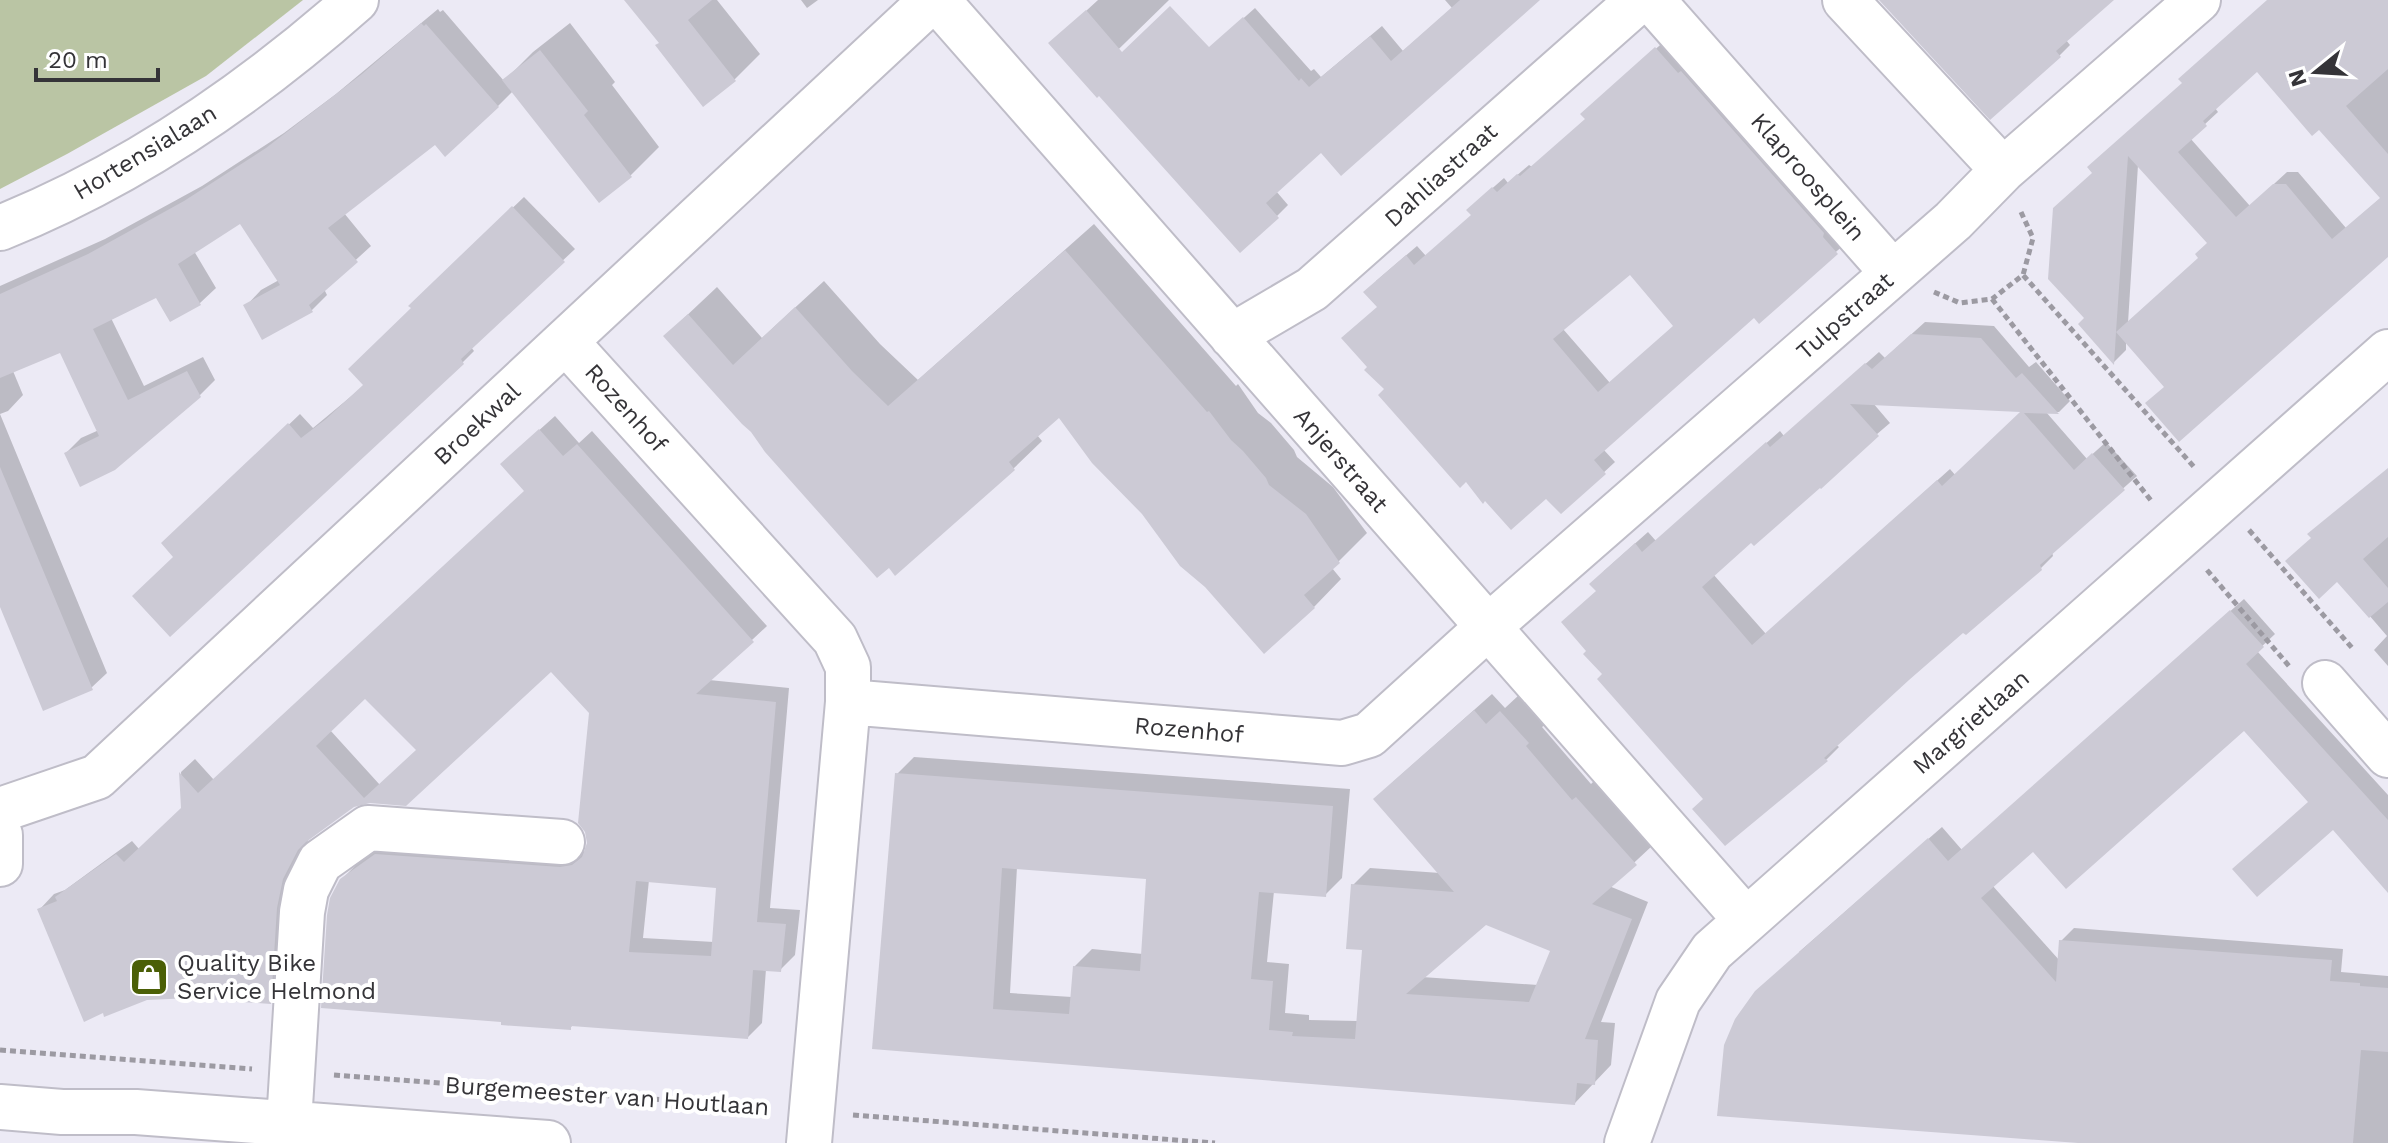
<svg xmlns="http://www.w3.org/2000/svg" width="2388" height="1143" font-family="'Work Sans',sans-serif">
<style>
.green{fill:#bac5a4}
.shadow{fill:#0003;fill-rule:evenodd}
.building{fill:#cccad5;fill-rule:evenodd}
.lines{fill:none;stroke-linecap:round;stroke-linejoin:round}
.minor-casing{stroke:#bfbdc8;stroke-width:48}
.path{stroke:#9c9aa2;stroke-width:5;stroke-dasharray:6 4;stroke-linecap:butt}
.minor{stroke:#fff;stroke-width:44}
.labels{text-anchor:middle;stroke-width:8;stroke-linejoin:round;paint-order:stroke}
.street-label{font-size:24px;fill:#353438;stroke:#fff}
.poi-label{font-size:24px;fill:#353438;stroke:#fff;text-anchor:start}
</style>
<rect width="100%" height="100%" fill="#eceaf5"/>
<path class="green" d="M0 0H303L206 76 67 154 0 189Z"/>
<path class="shadow" d="M627 0H717L760 54 735 79 704 104 661 42Z
M801 0H818L807 8Z
M1098 0H1169L1085 82 1062 33Z
M1445 0H1537L1321 151 1276 191 1288 205 1277 216 1138 112 1255 8 1311 71 1314 69 1321 77 1382 26 1403 51 1452 8Z
M1882 0H2111L2066 40 2070 45 2060 55 1990 117Z
M2268 0H2388V254L2166 386 2126 341V350L2114 362 2086 318 2094 173ZM2257 70 2319 127 2382 197 2346 228 2298 172H2287L2250 206 2190 138 2218 112 2215 108ZM2138 165 2209 242 2201 257 2128 323Z
M438 9 440 12 443 10 504 81 533 52 570 23 615 82 612 85 659 147 631 175 599 201 513 91 498 106 435 142 344 213 371 246 324 289 327 295 311 311 246 306 261 290 279 280 240 221 194 251 216 288 200 303 171 320 157 295 111 318 144 386 203 357 215 380 200 395 66 453 81 438 99 430 61 351 13 371 23 395 8 411 0 414 107 673 91 688 0 602V286L105 239 202 186 284 133 336 94Z
M1667 39 1847 242 1759 321 1754 315 1603 449 1615 462 1561 512 1547 496 1387 389 1370 367 1379 306 1376 281 1417 246 1426 256 1473 215 1479 200 1504 178 1508 183 1529 165 1532 167 1587 118 1593 104ZM1630 273 1675 325 1610 383 1563 329Z
M524 197 575 249 471 347 474 351 463 362 176 556 164 543 300 414 313 428 366 384 422 295Z
M1094 224 1236 386 1238 384 1258 413 1271 423 1294 450 1297 457 1333 487 1367 533 1332 568 1341 579 1314 607 1144 512 1059 415 1037 435 1042 441 1014 468 896 573 753 431 665 336 717 287 762 338 824 281 880 344 918 380Z
M1925 322 1994 326 2029 367 2036 362 2070 401 2059 412H2046L2087 459 2106 442 2137 476 2052 552 2053 556 2040 569 1962 631 1835 744 1839 747 1826 760 1725 843 1705 798 1604 674 1598 590 1604 571 1648 532 1656 541 1780 431 1784 436 1879 352 1885 358ZM1873 403 2024 411 1956 476 1950 469 1766 634 1713 574 1890 423Z
M555 416 579 443 592 431 767 626 709 680 789 688 770 908 800 910 795 955 780 970 766 969 762 1023 748 1037 574 1024 570 1028 503 1020 341 880 357 864 392 840 576 853 586 851 589 843 591 712 551 669 370 801 354 805 311 835 297 863 285 987 271 1002 40 909 54 894 65 890 132 841 139 849 183 808 181 772 195 759 214 780 526 491 517 450ZM365 696 418 749 380 785 330 730ZM649 880 718 886 714 942 643 938Z
M2388 470V666L2374 650 2387 636 2338 579Z
M2244 599 2275 634 2257 651 2388 795V889L2245 728 2034 849 1992 885 2060 961 2061 941 2074 928 2343 949 2341 972 2388 976V1143H2115L1799 952 1942 827 1962 850Z
M1492 694 1505 708 1519 695 1545 725 1542 727 1591 784 1594 781 1652 846 1609 886 1648 902 1601 1022 1615 1023 1611 1065 1575 1103 874 1048 897 774 914 757 1350 789 1342 878 1325 895 1274 891 1267 962 1289 964 1285 1013 1309 1015V1020L1358 1021 1364 948 1353 885 1370 868 1440 873 1393 782ZM1017 867 1148 877 1143 954 1092 949 1074 967 1072 997 1010 993ZM1486 922 1552 950 1538 985 1422 977Z"/>
<path class="building" d="M624 0H712L688 20 736 81 703 107 655 45 659 43Z
M1460 0H1540L1341 176 1321 153 1266 203 1279 218 1240 253 1099 96 1097 98 1048 43 1086 10 1122 52 1170 6 1209 47 1243 17 1299 81 1301 78 1309 87 1370 36 1391 61Z
M1879 0H2114L2056 51 2061 57 1990 120Z
M2267 0H2388V69L2346 106 2388 154V257L2179 442 2145 403 2164 387 2116 332 2114 365 2078 324 2084 318 2048 279 2053 208 2092 173 2087 167 2182 83 2178 79ZM2257 72 2312 136 2319 130 2380 198 2332 239 2286 184H2273L2236 217 2178 152 2207 126 2203 121ZM2128 156 2207 243 2195 254 2198 258 2116 332Z
M421 23 424 26 426 24 499 107 445 157 435 145 328 228 358 262 309 305 313 312 262 340 243 305 280 285 240 224 178 264 201 305 170 322 156 298 93 329 128 400 187 371 201 397 115 470 80 487 64 453 99 436 60 353 0 378V294L88 254 184 201 266 148 362 74Z
M1655 47 1678 73 1681 71 1824 233 1823 237 1838 254 1759 324 1754 318 1594 460 1606 474 1561 514 1546 499 1511 530 1485 501 1483 504 1466 482 1460 488 1401 421 1378 395 1384 389 1364 370 1367 367 1341 338 1377 307 1363 292 1406 255 1414 265 1471 215 1466 210 1492 187 1497 192 1517 174 1520 176 1585 119 1580 114ZM1630 275 1673 326 1598 392 1553 339Z
M540 50 588 111 584 115 632 177 599 203 502 80Z
M512 206 565 262 461 359 464 364 170 637 132 596 173 557 161 543 288 423 301 438 326 419 363 385 348 369 411 308 408 306Z
M1065 250 1207 412 1209 411 1231 440 1243 451 1266 478 1269 485 1306 514 1340 563 1304 595 1315 608 1264 654 1205 587 1180 566 1142 514 1092 463 1059 418 1009 462 1015 470 895 576 889 568 877 578 765 452 751 432 742 424 663 336 688 314 733 365 795 307 852 371 888 406Z
M1911 334 1981 338 2016 378 2022 373 2059 414 2024 413 2074 470 2092 453 2125 490 2040 565 2042 570 1966 635 1963 633 1909 680 1824 758 1828 761 1725 846 1692 809 1703 799 1597 679 1602 674 1583 654 1586 651 1561 622 1596 591 1589 584 1635 543 1642 552 1766 442 1770 447 1865 363 1872 369ZM1850 404 2020 412 1942 486 1937 480 1752 645 1702 587 1751 543 1754 546 1820 488 1821 489 1879 436Z
M539 429 563 456 577 444 754 642 696 694 776 702 757 922 786 924 781 972 753 970 748 1039 571 1026V1030L501 1025V1022L321 1008 327 915 330 898 340 879 375 854 560 867 572 865 582 857 587 843 585 832 578 823 589 713 551 672 406 806 370 803 354 807 306 842 298 850 283 879 277 908 271 1004 191 998 147 1000 104 1017 103 1013 84 1022 37 909 57 901 55 897 116 854 124 862 181 808 179 772 198 793 524 491 500 464ZM365 699 416 750 364 798 316 746ZM636 881 716 888 711 956 629 952Z
M0 467 93 690 43 711 0 607Z
M2388 468V537L2363 559 2388 588V602L2369 618 2337 582 2319 599 2285 561 2311 538 2307 534Z
M2230 610 2264 647 2246 664 2388 820V893L2333 830 2257 897 2232 869 2308 802 2244 731 2066 889 2033 852 1981 898 2056 982 2059 940 2332 960 2330 981 2360 983V986L2388 988V1052L2361 1050 2353 1143H2078L1717 1116 1724 1045 1735 1019 1755 991 1928 838 1948 861Z
M1474 710 1486 724 1500 711 1529 743 1526 746 1572 800 1576 797 1637 865 1592 904 1632 919 1585 1039 1598 1040 1595 1085 1577 1083 1575 1105 872 1049 895 773 1333 806 1326 897 1259 892 1251 979 1273 981 1269 1030 1293 1032 1292 1036 1355 1039 1362 950 1346 949 1351 884 1454 892 1373 799ZM1002 868 1146 879 1140 971 1073 966 1069 1014 993 1009ZM1486 925 1550 951 1529 1002 1406 994Z"/>
<g class="lines">
<defs>
<path id="minor" d="M937 0 1746 920
M1652 0 1893 273
M1845 0 2003 170
M0 228C132 175 250 94 356 0
M1232 336 1312 289 1639 0
M566 342 835 639 848 667V702L809 1143
M2325 683 2388 755
M848 702 1342 743 1369 735 1488 627 1953 221 2003 170 2198 0
M0 810 97 777 932 0
M0 835V864
M0 1107 62 1112H136L548 1143
M289 1123 302 912 306 890 320 862 368 828 562 842
M1627 1143 1678 1001 1712 951 2388 352"/>
</defs>
<use href="#minor" class="minor-casing"/>
<path class="path" d="M2021 212 2033 238 2023 275
M1934 292 1960 303 1992 299 2023 275 2195 468
M1992 299 2153 503
M2249 530 2353 649
M2207 570 2289 666
M0 1050 252 1069
M334 1075 771 1108
M853 1115 1215 1143"/>
<use href="#minor" class="minor"/>
</g>
<defs>
<symbol id="shop-square" viewBox="-11 -11 22 22"><rect x="-9" y="-9" width="18" height="18" rx="4" fill="#4b5f06" stroke="#fff"/><path d="M-5-2.5h2.3a2.7 3.5 0 0 1 5.4 0H5L5.5 6h-11ZM-1.5-2.5h3a1.5 2.3 0 0 0-3 0Z" fill="#fff"/></symbol>
</defs>
<g fill-rule="evenodd">
<use href="#shop-square" x="127" y="955" width="44" height="44"/>
</g>
<g class="labels">
<g class="street-label">
<text transform="translate(145 152) rotate(-31)" y="8">Hortensialaan</text>
<text transform="translate(1441 175) rotate(-42)" y="8">Dahliastraat</text>
<text transform="translate(1808 177) rotate(49)" y="8">Klaproosplein</text>
<text transform="translate(1845 316) rotate(-41)" y="8">Tulpstraat</text>
<text transform="translate(626 408) rotate(48)" y="8">Rozenhof</text>
<text transform="translate(477 424) rotate(-43)" y="8">Broekwal</text>
<text transform="translate(1341 460) rotate(49)" y="8">Anjerstraat</text>
<text transform="translate(1971 722) rotate(-41)" y="8">Margrietlaan</text>
<text transform="translate(1189 730) rotate(5)" y="8">Rozenhof</text>
<text transform="translate(607 1096) rotate(4)" y="8">Burgemeester van Houtlaan</text>
</g>
<g class="poi-label">
<text x="177" y="971">Quality Bike<tspan x="177" dy="28">Service Helmond</tspan></text>
</g>
</g>
<g transform="translate(2316 72) rotate(252)" stroke="#ffffff" stroke-width="6" paint-order="stroke">
<path d="M0-6L14 30L0 20L-14 30Z" fill="#353438"/>
<text y="-12" font-size="22" font-weight="bold" text-anchor="middle" fill="#353438">N</text>
</g>
<path d="M36 68v12h122v-12" fill="none" stroke="#353438" stroke-width="4"/>
<text x="48" y="68" font-size="24" fill="#353438" stroke="#ffffff" stroke-width="6" paint-order="stroke">20 m</text>
</svg>
